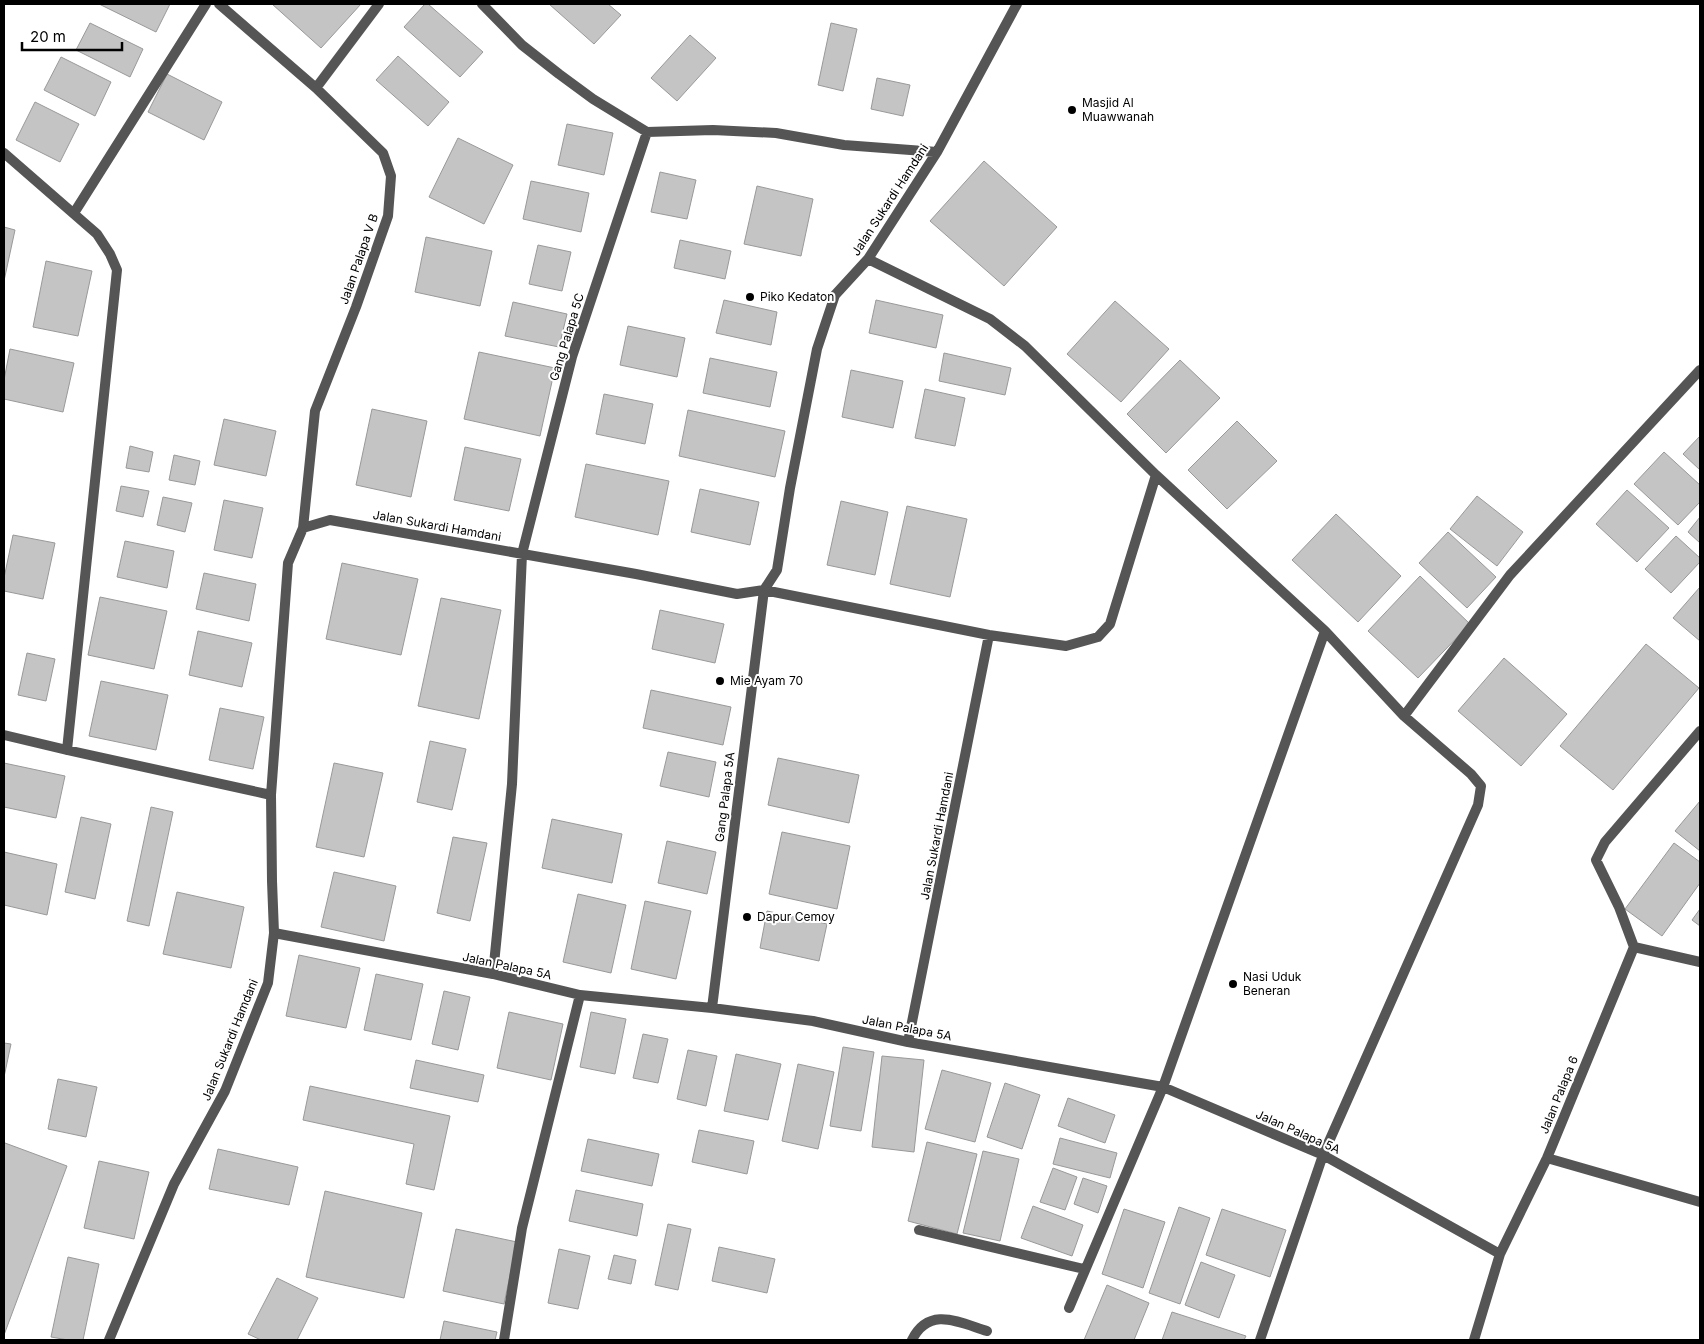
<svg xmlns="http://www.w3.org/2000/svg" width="1704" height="1344" font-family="Inter,sans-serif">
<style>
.building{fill:#c4c4c4;stroke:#999}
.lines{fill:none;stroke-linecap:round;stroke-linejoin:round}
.minor{stroke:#555;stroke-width:10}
.poi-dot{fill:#000;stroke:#fff;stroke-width:2}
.labels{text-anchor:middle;stroke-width:4;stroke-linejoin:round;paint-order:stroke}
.poi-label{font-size:12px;fill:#000;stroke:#fff;text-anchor:start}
.street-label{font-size:12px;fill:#000;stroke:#fff}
</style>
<rect width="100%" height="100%" fill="#fff"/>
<path class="building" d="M99 4H170L156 32Z
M272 4H361L321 48Z
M425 4H428L483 52 460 77 404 27Z
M549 4H608L621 15 594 44Z
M90 23 143 49 130 77 76 50Z
M831 23 857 29 843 91 818 85Z
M690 35 716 58 677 101 651 78Z
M398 56 449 102 428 126 376 80Z
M61 57 111 82 95 116 44 90Z
M167 74 222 102 204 140 148 112Z
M877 78 910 85 903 116 871 109Z
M35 102 79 124 60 162 16 140Z
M567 124 613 133 604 175 558 165Z
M458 138 513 165 484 224 429 197Z
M984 161 1057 227 1004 286 930 221Z
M660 172 696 180 687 219 651 212Z
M531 181 589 193 581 232 523 219Z
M757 186 813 199 801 256 744 244Z
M4 227 15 230 4 281Z
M426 237 492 251 480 306 415 292Z
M680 240 731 251 725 279 674 268Z
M538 245 571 252 562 291 529 284Z
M46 261 92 271 78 336 33 327Z
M724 300 777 312 771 345 716 333Z
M876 300 943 315 936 348 869 333Z
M1115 301 1169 349 1121 402 1067 354Z
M513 302 567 314 559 347 505 336Z
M628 326 685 338 677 377 620 365Z
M10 349 74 363 63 412 4 399V380Z
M479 352 555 368 540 436 464 419Z
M944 353 1011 368 1005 395 939 381Z
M710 358 777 372 770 407 703 393Z
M1180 360 1220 398 1166 453 1127 414Z
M851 370 903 381 893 428 842 417Z
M925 389 965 398 955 446 915 438Z
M604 394 653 404 645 444 596 434Z
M372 409 427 421 411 497 356 485Z
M688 410 785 431 775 477 679 456Z
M224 419 276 431 266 476 214 465Z
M1237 421 1277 461 1227 509 1188 470Z
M1700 436V470L1683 454Z
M130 446 153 452 149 472 126 468Z
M465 447 521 459 509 511 454 500Z
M1664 452 1700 485V502L1678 525 1634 484Z
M174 455 200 461 195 485 169 480Z
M586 464 669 481 658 535 575 517Z
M121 486 149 491 143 517 116 511Z
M700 489 759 502 750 545 691 532Z
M1627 490 1669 528 1637 562 1596 524Z
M1477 496 1523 532 1497 566 1450 529Z
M163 497 192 503 185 532 157 525Z
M224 500 263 508 252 558 214 550Z
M841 501 888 512 875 575 827 565Z
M907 506 967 519 950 597 890 584Z
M1336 514 1401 576 1358 622 1292 560Z
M1700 517V543L1688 532Z
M1448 532 1496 577 1467 608 1419 563Z
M13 535 55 543 43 599 4 591V578Z
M1676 536 1700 558V562L1671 593 1645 569Z
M125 541 174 551 167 588 117 577Z
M342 563 418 579 401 655 326 639Z
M204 573 256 584 249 621 196 609Z
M1420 576 1470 624 1418 678 1368 631Z
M1700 587V641L1673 618Z
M100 597 167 611 154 669 88 655Z
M441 598 501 610 479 719 418 706Z
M660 610 724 624 715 663 652 649Z
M198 631 252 643 242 687 189 675Z
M1646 644 1699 688 1613 790 1560 746Z
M27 653 55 659 46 701 18 695Z
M1504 658 1567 714 1521 766 1458 711Z
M101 681 168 695 156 750 89 736Z
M651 690 731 707 723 745 643 728Z
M220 708 264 717 253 769 209 760Z
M430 741 466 749 452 810 417 802Z
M668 752 716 762 709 797 660 786Z
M778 758 859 775 849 823 768 805Z
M4 763 65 776 56 818 4 807Z
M334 763 383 773 364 857 316 847Z
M1700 801V851L1675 831Z
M151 807 173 812 149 926 127 921Z
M81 817 111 824 95 899 65 892Z
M552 819 622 834 612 883 542 868Z
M782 832 850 846 837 909 769 894Z
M453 837 487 843 470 921 437 913Z
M667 841 716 852 707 894 658 883Z
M1674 843 1700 862V883L1662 936 1625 909Z
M4 852 57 864 47 915 4 905Z
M334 872 396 886 384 941 321 927Z
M177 892 244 907 231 968 163 954Z
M578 894 626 905 611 973 563 962Z
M645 901 691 911 676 979 631 969Z
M1700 909V926L1692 920Z
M767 911 827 924 819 961 760 948Z
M299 955 360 968 346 1028 286 1016Z
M376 974 423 984 411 1040 364 1030Z
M444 991 470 997 458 1050 432 1044Z
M509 1012 563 1024 551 1080 497 1068Z
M591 1012 626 1019 615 1074 580 1067Z
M643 1034 668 1039 658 1083 633 1078Z
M4 1043 11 1044 4 1077Z
M843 1047 874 1052 861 1131 830 1126Z
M688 1050 717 1056 706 1106 677 1099Z
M736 1054 781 1064 768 1120 724 1111Z
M882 1056 924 1060 914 1152 872 1147Z
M416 1060 484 1075 478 1102 410 1088Z
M798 1064 834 1072 818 1149 782 1141Z
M942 1070 991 1083 975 1142 925 1129Z
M58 1079 97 1087 86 1137 48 1129Z
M1005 1083 1040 1095 1022 1149 987 1137Z
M310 1086 450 1116 434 1190 406 1184 414 1144 303 1120Z
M1068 1098 1115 1115 1105 1143 1058 1126Z
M699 1130 754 1141 747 1174 692 1162Z
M1060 1138 1117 1153 1110 1178 1053 1164Z
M588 1139 659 1154 652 1186 581 1171Z
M927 1142 977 1154 957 1234 908 1221Z
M5 1143 67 1166 4 1335V1145Z
M218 1149 298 1167 289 1205 209 1189Z
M983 1151 1019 1159 1000 1241 963 1233Z
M99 1161 149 1172 134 1239 84 1228Z
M1053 1168 1077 1177 1065 1210 1040 1202Z
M1083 1178 1107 1186 1098 1213 1074 1204Z
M576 1190 643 1204 637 1236 569 1221Z
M325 1191 422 1213 404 1298 306 1277Z
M1033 1206 1083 1225 1072 1256 1021 1238Z
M1179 1207 1210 1218 1180 1304 1149 1293Z
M1124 1209 1165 1222 1143 1288 1102 1274Z
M1222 1209 1286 1230 1270 1277 1206 1255Z
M668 1224 691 1229 678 1290 655 1285Z
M456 1229 517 1242 504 1304 443 1291Z
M719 1247 775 1259 767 1293 712 1281Z
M559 1249 590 1256 578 1309 548 1303Z
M614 1255 636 1260 631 1284 608 1279Z
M68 1257 99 1264 83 1340H68L51 1337Z
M1201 1262 1235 1275 1219 1318 1185 1305Z
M277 1278 318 1298 297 1340H261L248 1334Z
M1107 1285 1149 1303 1134 1340H1084Z
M1172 1312 1246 1336 1244 1340H1162Z
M444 1321 497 1332 495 1340H440Z"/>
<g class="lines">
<path class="minor" d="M482 4 522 45 559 74 593 99 647 132 713 130 776 133 844 145 937 152
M316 88 379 4
M4 153 97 234 110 254 117 270 67 750
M74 213 206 4
M868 259 990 319 1025 346 1156 475 1325 631 1404 716 1471 774 1481 786 1478 805 1323 1155 1260 1340
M303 528 330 520 636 574 737 594 764 590 777 570 790 488 817 349 835 295 868 259 937 152 1017 4
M1404 716 1510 575 1700 370
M4 735 67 750 271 795
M274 933 493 974 580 995 712 1008 813 1021 908 1042 1163 1087 1323 1155 1500 1254
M1634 947 1700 962
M493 974 512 784 522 554 572 357 647 132
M712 1008 764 590 989 635 1066 646 1098 637 1110 624 1156 475
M908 1042 989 635
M1547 1158 1700 1202
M919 1230 1084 1269
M1069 1308 1163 1087 1325 631
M109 1340 174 1184 225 1091 268 983 274 933 272 881 271 795 288 563 303 528 315 411 356 307 388 216 391 176 383 153 316 88 219 4
M504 1340 522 1228 580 995
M912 1340C929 1306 958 1322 987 1331
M1474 1340 1500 1254 1547 1158 1634 947 1619 907 1596 860 1605 842 1700 731"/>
</g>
<g class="poi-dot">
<circle cx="1072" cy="110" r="5"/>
<circle cx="750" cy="297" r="5"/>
<circle cx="720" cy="681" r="5"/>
<circle cx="747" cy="917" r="5"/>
<circle cx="1233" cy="984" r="5"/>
</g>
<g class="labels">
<g class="poi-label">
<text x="1082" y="107">Masjid Al<tspan x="1082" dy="14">Muawwanah</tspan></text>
<text x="760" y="301">Piko Kedaton</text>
<text x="730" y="685">Mie Ayam 70</text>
<text x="757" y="921">Dapur Cemoy</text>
<text x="1243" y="981">Nasi Uduk<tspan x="1243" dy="14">Beneran</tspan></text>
</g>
<g class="street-label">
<text transform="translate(890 200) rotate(-57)" y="4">Jalan Sukardi Hamdani</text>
<text transform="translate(359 259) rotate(-71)" y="4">Jalan Palapa V B</text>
<text transform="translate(567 337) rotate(-73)" y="4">Gang Palapa 5C</text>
<text transform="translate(437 526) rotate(10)" y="4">Jalan Sukardi Hamdani</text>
<text transform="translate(725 797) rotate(-83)" y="4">Gang Palapa 5A</text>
<text transform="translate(937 836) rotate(-79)" y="4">Jalan Sukardi Hamdani</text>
<text transform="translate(507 966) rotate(12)" y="4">Jalan Palapa 5A</text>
<text transform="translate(907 1028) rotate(11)" y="4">Jalan Palapa 5A</text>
<text transform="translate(230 1040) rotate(-68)" y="4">Jalan Sukardi Hamdani</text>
<text transform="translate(1559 1095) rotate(-68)" y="4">Jalan Palapa 6</text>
<text transform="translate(1298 1132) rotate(24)" y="4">Jalan Palapa 5A</text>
</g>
</g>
<rect width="1704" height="1344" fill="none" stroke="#000000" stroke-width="10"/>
<path d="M22 42v8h100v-8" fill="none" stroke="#000000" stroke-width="2.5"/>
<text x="30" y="42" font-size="15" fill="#000000" stroke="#ffffff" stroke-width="4" paint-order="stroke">20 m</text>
</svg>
